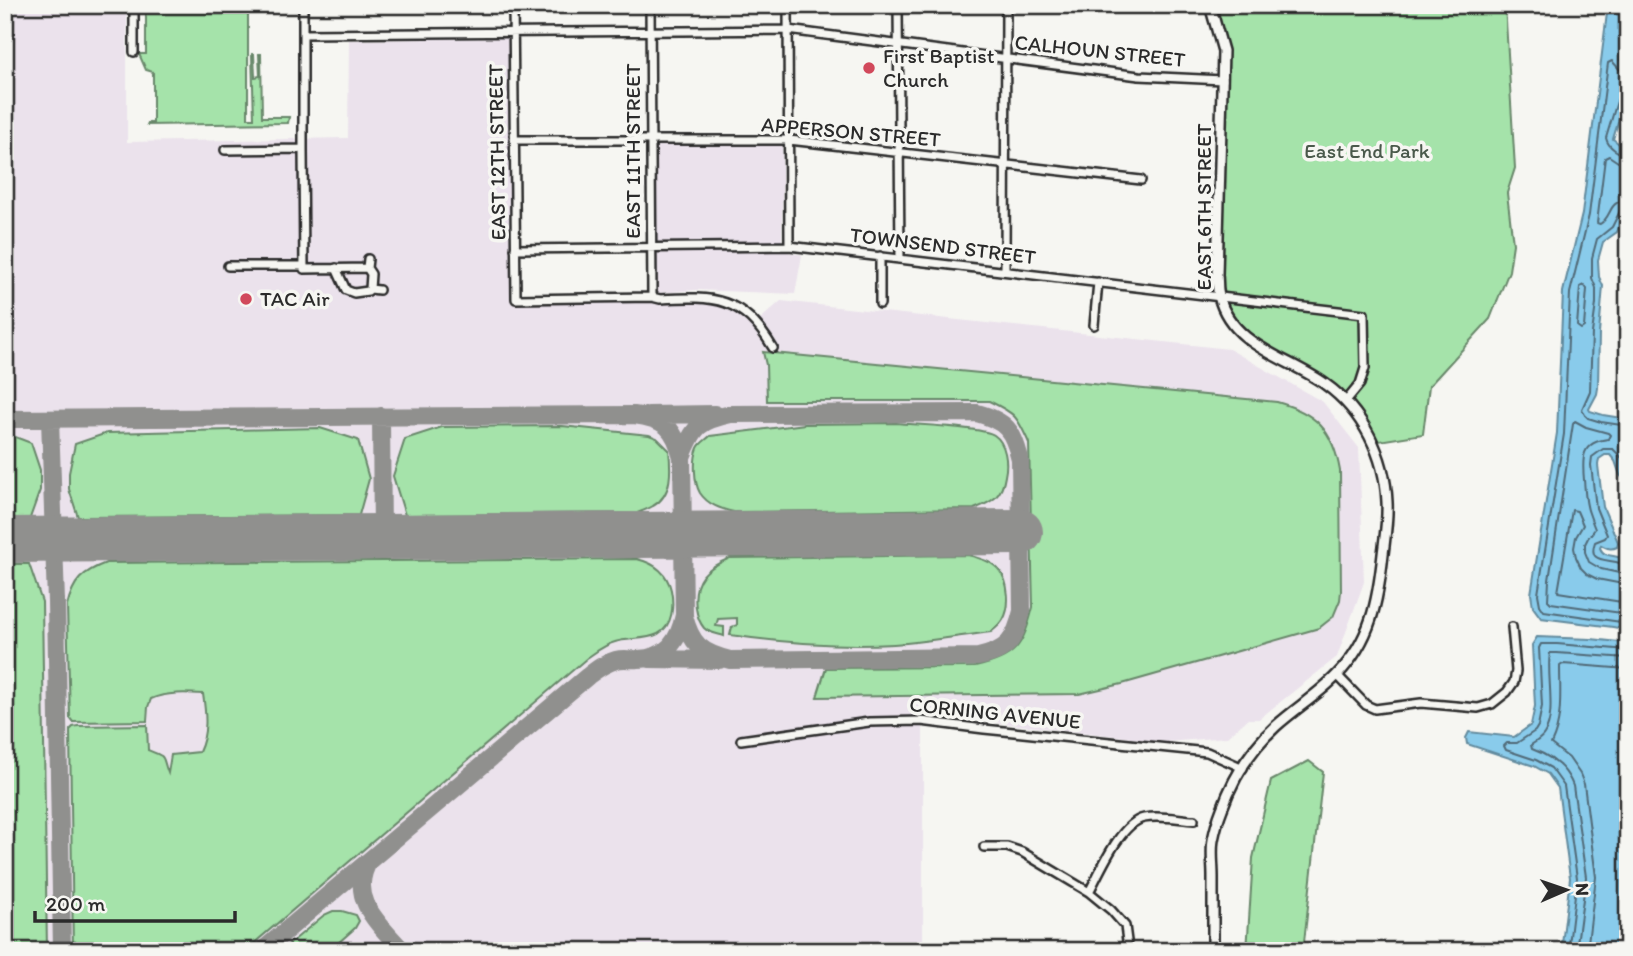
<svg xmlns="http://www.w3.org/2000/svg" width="1633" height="956" font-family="Itim,sans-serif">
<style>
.built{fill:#ebe2ec}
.green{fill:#a5e3aa;stroke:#68876a;stroke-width:2}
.water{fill:#89cbeb;stroke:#638b9e;stroke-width:2}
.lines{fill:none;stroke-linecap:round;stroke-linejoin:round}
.shore{stroke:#516b78;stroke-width:2}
.taxiway{stroke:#90908e;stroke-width:18}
.runway{stroke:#90908e;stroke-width:46}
.minor-casing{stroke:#2b2b2b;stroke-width:12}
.major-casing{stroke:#2b2b2b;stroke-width:14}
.minor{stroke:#f6f6f2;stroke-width:7}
.major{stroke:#f6f6f2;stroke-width:9}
.poi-dot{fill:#d1495b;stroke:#f6f6f2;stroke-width:2.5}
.labels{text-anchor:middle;stroke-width:7;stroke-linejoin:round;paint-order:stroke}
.street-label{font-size:21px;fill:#2b2b2b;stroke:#f6f6f2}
.poi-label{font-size:21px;fill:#2b2b2b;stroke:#f6f6f2;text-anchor:start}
.park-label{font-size:21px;fill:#4a594b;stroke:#f6f6f2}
</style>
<rect width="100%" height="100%" fill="#f6f6f2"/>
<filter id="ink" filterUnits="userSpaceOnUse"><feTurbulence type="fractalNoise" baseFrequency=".0143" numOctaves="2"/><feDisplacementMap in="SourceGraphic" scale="14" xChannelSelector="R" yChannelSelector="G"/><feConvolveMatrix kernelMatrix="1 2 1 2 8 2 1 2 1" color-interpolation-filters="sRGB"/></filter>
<g filter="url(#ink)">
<path class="built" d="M5 5H127V142L348 138 349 40 510 38 511 303 650 299 714 302 757 322 781 301 1229 349 1323 402 1359 448 1364 582 1337 657 1259 719H1248L1227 737 1166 742 923 714V951H5Z
M655 144H782V251L802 255 795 294 696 290 658 293 656 271Z"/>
<path class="green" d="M146 5H248V118H254L252 54H254L255 77 260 76 259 54H261L262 117H289L288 123 147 125 148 123H153V72L146 70 139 54H146Z
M1210 5H1505L1515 168 1507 193 1513 244 1509 271 1490 319 1429 386 1423 434 1373 442 1346 401 1246 338 1219 296V34Z
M763 352 1277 402C1316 413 1333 430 1340 471L1341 591 1340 600 1333 617 1319 628 1122 684 1079 694 817 697 826 668 975 667C1016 658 1023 646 1033 607L1029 443C1017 416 1016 414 989 401H767L766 365Z
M896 423C915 425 982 427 994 435 1006 443 1008 463 1005 476 1002 497 992 502 974 509L734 512C721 509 708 505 700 493 694 483 693 459 698 448 700 443 706 440 710 436L805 424Z
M562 426 649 435 657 438 669 450C671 469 673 495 653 506 648 509 642 511 637 513L405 515 393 476 405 439 442 427Z
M320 428 358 440 369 479 359 515 78 517 69 489V473L75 444 107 433Z
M5 433 31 443 40 470V490L30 518H5Z
M968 555C978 558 992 561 999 570 1009 581 1011 607 1003 620 1000 625 996 628 991 632 959 636 926 642 894 644 839 647 784 643 730 635L732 627 737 625V618L718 619 716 626 724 627V636C718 634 709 633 704 628 699 622 697 615 696 608 692 579 706 568 730 558Z
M637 559C654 563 667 572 671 590 674 605 673 626 658 634 646 640 628 638 615 642 604 645 596 652 587 658L245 951H73L70 730 73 727 78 726 147 725 148 750C168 758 161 755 168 773L171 755 199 752C208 733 206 714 203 694 186 693 167 692 151 699L148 707 147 721 73 722 70 718 67 606C73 581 82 572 106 563Z
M5 564H29L42 602 47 951H5Z
M1309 761 1323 772 1303 951H1247L1253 858 1271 781Z
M333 911H342L356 915 359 921 355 928 329 951H281L324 915Z"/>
<path class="water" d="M1608 5H1615L1621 18 1620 60 1628 68V90L1613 139 1623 147H1628V210L1625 212 1617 232 1603 242 1598 260 1599 277 1603 286 1599 333 1598 388 1597 394 1589 409 1590 411 1603 415 1628 419V485L1620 475 1615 461 1610 455H1605L1599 459 1598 465 1603 507 1618 542 1617 547C1611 550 1607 548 1601 545L1600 548C1605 560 1618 552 1628 562V630L1613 627 1541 618 1533 607 1531 594 1557 433 1563 292 1582 214Z
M1537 637 1591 639 1628 643V951H1558L1562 944 1570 878 1558 788 1548 774 1534 766 1467 744 1466 738 1469 732 1514 737 1531 725 1535 706 1532 645Z"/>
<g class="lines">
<path class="shore" d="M1628 72 1621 71 1612 61 1608 63 1589 215 1570 293 1564 434 1538 594 1540 605 1544 611 1628 623
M1628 94H1622L1618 98 1606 138C1608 147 1619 155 1628 154
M1628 163 1618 162 1609 156 1605 158 1597 223 1600 224C1613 216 1607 201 1628 200
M1628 209 1620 211 1612 227 1597 239 1592 258V278L1596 288V304L1592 333 1590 391 1582 409 1585 415 1588 418 1601 422 1628 426
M1584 285 1587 289 1584 327 1581 329 1577 326 1580 287Z
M1628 473 1621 457 1613 449H1603L1592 457 1591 465 1596 508 1607 535 1605 538 1595 542C1588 562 1604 559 1616 562 1620 563 1624 565 1628 566
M1628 575 1601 569 1589 562 1585 552V544L1588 538 1595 529C1593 524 1591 519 1589 513 1585 503 1585 490 1584 480 1582 458 1581 442 1608 439L1610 435 1608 433 1586 427 1575 421 1573 424 1549 580 1548 600 1551 603 1628 614
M1628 585 1597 579 1587 574 1581 568 1576 557 1574 548 1576 537 1583 525 1577 511 1572 510 1558 592 1628 603
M1566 951 1569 945 1577 878 1564 786 1551 768 1536 760 1506 750 1504 746 1507 743H1517L1535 731 1538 726 1542 706 1539 648 1541 644H1557L1628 650
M1576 951 1586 877 1573 786C1566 767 1551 756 1532 749L1531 745C1535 742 1541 739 1544 734 1557 716 1546 675 1550 653H1557L1628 658
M1587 951 1596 877 1584 784 1580 774 1569 758 1551 744C1563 719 1560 694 1560 666L1563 664 1628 669"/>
<path class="taxiway" d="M648 415 715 414
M381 416 382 538
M5 419 634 415C665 419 674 427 682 457L684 615C679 641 667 658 638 659 631 660 623 658 616 660 605 663 597 669 588 676L262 951
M50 419 56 602 62 951
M682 457C694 426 699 421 731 414L977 413C1006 421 1013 430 1020 459L1022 611C1015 640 1008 651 978 657L730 660C701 653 691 644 684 616
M649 659 719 660
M369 861C347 898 380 925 403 951"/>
<path class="runway" d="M5 540 1020 532"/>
<defs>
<path id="minor" d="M134 5V52
M513 5 516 299 652 297 660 299C715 296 742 296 773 348
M650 5 652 297
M788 5 789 246
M898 5 900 259
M303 34 788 30 1139 76 1223 80
M514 140H789L1141 180
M303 149 304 269 367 268
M225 150 303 149V5
M515 249 789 246 1364 314 1365 368 1360 384 1346 401
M880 256V304
M368 259 367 268 371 274 370 289
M228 266H304
M336 268 346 290 354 293 368 291 370 289 379 290
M1005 271 1006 5
M1094 325 1098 282
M1337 675 1366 705 1375 709 1421 703 1478 708 1492 704 1507 692 1514 682 1516 671 1512 627
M741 740 869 722 921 721 984 729 1207 752 1243 768
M984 847H1007L1022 852 1089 892 1111 910 1125 926 1127 941 1124 951
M1089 892C1100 872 1120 823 1144 818 1160 815 1178 819 1194 820"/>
<path id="major" d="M1210 5 1223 51 1217 275C1218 281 1217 289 1219 296 1231 346 1289 358 1325 384 1363 411 1385 456 1387 502 1388 519 1385 537 1383 554 1378 601 1371 640 1337 675 1319 694 1296 708 1276 726 1252 748 1233 778 1222 809 1218 819 1215 830 1213 840 1211 851 1213 865 1213 877 1213 901 1213 926 1213 951"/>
</defs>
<use href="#minor" class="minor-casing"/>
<use href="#major" class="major-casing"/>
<use href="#minor" class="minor"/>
<use href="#major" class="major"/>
</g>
</g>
<g class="poi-dot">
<circle cx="869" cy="68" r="7"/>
<circle cx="246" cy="299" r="7"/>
</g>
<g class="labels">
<g class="street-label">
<text transform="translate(1100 51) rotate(6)" y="7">CALHOUN STREET</text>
<text transform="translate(851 132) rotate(5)" y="7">APPERSON STREET</text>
<text transform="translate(633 151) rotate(-90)" y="7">EAST 11TH STREET</text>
<text transform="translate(497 152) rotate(-91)" y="7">EAST 12TH STREET</text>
<text transform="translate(1204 207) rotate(-90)" y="7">EAST 6TH STREET</text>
<text transform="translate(943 246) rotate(7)" y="7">TOWNSEND STREET</text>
<text transform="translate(995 713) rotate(6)" y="7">CORNING AVENUE</text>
</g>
<g class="poi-label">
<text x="883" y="63">First Baptist<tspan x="883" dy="24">Church</tspan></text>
<text x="260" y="306">TAC Air</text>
</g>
<g class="park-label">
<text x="1367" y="158">East End Park</text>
</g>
</g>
<rect width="1633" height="956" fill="none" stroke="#f6f6f2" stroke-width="28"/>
<rect x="14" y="14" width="1605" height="928" fill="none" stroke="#2b2b2b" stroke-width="2.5" filter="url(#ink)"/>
<g transform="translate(1566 890) rotate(88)" stroke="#f6f6f2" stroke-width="5" paint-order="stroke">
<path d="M0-5L12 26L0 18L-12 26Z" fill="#2b2b2b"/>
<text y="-10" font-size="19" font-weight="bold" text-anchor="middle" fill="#2b2b2b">N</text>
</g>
<path d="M35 911v10h200v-10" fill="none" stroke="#2b2b2b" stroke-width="3.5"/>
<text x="46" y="911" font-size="21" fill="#2b2b2b" stroke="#f6f6f2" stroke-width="5" paint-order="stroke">200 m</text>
</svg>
